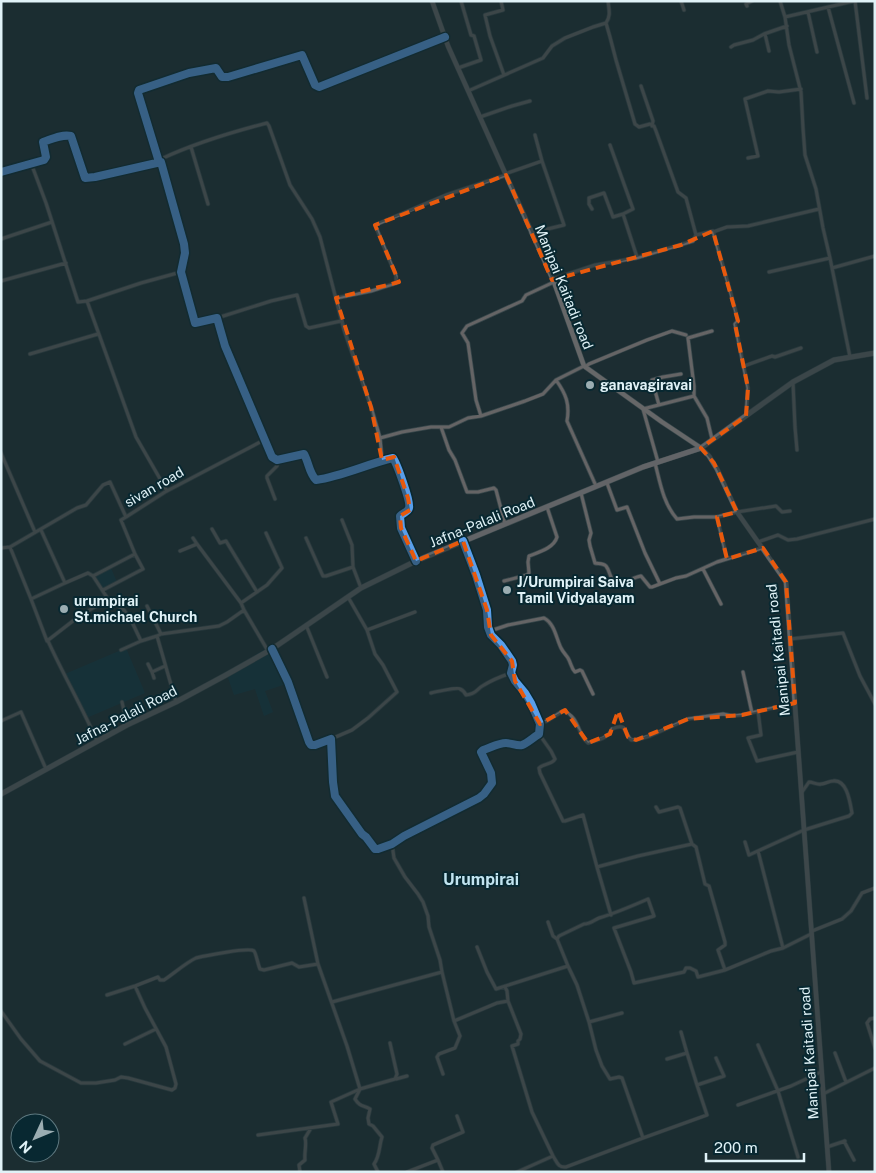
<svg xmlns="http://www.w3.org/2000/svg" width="876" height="1173" font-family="'Public Sans',sans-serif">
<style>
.built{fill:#113742}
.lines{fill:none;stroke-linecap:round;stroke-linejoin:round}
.street-casing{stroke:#39484c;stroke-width:4.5}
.secondary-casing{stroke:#39484c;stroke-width:5.5}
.primary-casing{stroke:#39484c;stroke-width:6}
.street{stroke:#656465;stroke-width:3}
.secondary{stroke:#666768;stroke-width:4.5}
.primary{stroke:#626467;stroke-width:5}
.cycleway-casing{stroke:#082831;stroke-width:11}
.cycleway{stroke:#5a9eea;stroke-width:8}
.marked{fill:none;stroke:#e8590c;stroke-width:4;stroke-dasharray:10 6;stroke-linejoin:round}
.poi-dot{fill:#9badb2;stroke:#082831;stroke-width:2}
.labels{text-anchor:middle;stroke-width:4;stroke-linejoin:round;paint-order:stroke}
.street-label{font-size:14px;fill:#e0f2f7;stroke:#082831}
.poi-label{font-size:14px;font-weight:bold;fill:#e0f2f7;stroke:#082831;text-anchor:start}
.quarter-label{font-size:16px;font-weight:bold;fill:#c2e4f0;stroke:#082831}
</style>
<rect width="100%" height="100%" fill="#1c2d32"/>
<path class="built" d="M110 566 117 582 103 590 93 576Z
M272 645 286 684 265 691 273 712 264 716 255 689 234 695 226 672Z
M126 648 145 693 84 719 65 674Z"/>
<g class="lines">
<defs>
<path id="street" d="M501 1 503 10 485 15 490 36 504 75
M681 1 684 10
M780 1 785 17 789 45 801 92 803 128 805 155 816 189 823 228 830 258 850 357
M855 1 867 98
M747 6 746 4 752 1
M828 7 854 103
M808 12 817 52
M785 17 854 1
M606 23C611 16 609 10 608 1
M765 34 769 51
M731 47 734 45 753 40 764 34 787 26
M458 68 481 60 474 36 471 35 461 1
M641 86 653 121 652 126
M468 91 543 58 552 46 565 38 593 27 606 23 610 37 616 60 635 124 639 127 650 124 654 126 656 131 678 192 686 198 696 235
M480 117 512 106 530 101
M610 145 633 209 623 214 637 257
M191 147 208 204
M748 158 758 156 745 99 768 91 779 92 801 89
M159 162 138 93 139 90 189 73 216 68 222 77H228L302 55 315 85 319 87 445 37
M160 162 161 159C193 144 232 132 267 123L269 126 290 185 312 219 320 237 344 330 371 407 380 438 382 460
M31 163 46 203 78 302 87 301 136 437 167 491
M1 172 44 160 46 157 43 142C52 139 62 134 71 136L85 178 95 177 161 162 184 244 185 253 181 272 195 323 217 318 225 346 272 457 277 460 304 454C309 463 309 473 316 480 343 476 367 464 393 458 397 464 411 502 409 508 408 512 403 513 400 516L401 528 416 561
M505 174 542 161 535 135
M592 209 589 204V198L604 193 613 217 623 214
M713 232 727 227 748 226 819 209
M531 233 564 225 542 161
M1 239 52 222
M832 268 875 256
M769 272 830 258
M553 279 595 265 636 258 693 241 696 235 713 231C721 261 731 290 738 321L735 324 748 388 746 416
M1 281 66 263
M336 298 371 291 396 283V276L375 225 446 195 506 175
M87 301 141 283 181 272
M217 318 271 301 297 295 306 326 309 328 341 321
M712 331 688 338 694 386V396L707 418 712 439
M30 354 98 334
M744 366 772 356 775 357 801 348
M585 367 589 364 647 340 672 331 686 335
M556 380C566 394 570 404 567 421L596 486
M793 383 795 427 797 450
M659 405 652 380 663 377 681 374
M481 416 476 400 468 343 462 333 467 326 522 301 526 295 554 282
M441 427 449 450 455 460 467 492H478L494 488 496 490 505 524
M380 438 402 432 431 427H449L468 418 481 416 525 401 543 394 556 380 584 366
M1 453 35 532
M658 462 643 409 694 396
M655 463C660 482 663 503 677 519L694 517H717L737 512 776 506 782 512 790 511
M607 483 617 510 627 507 645 553 660 584
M581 493 591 533 589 540 590 546 595 563C598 564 603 563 606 566 611 572 610 585 621 583 628 582 634 577 641 576L650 587H652L676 578 686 576 717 562 762 548
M275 499 267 478V476L277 466V460
M717 517 727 559
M342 520 352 545 353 567 361 588
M212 529 220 543 226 541 257 592
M41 530 65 583 88 573 93 576 108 599 124 610 131 620 141 641 157 636
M193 538 197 544
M306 538 322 574 323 576H326L353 567
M758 542 778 535 788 540 797 539 875 519
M10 547 31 599
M1 548 10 547 77 508 86 505 103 485 110 482 126 517 165 492 264 440
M180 551 197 544 241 603 244 610
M703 569 721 604
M93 576 135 554 121 520 126 517
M504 581 527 575 529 573 528 562 529 556C539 552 554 548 557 537L547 507
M65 583 31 599 47 641 78 617 108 599
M103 590 143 569 135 554
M241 603 267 585 282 568 266 533
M147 606 161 634
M306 625 327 677
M367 630 415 612
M490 631 508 625 544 618C555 624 556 638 561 648 563 652 566 655 568 658 571 663 571 668 575 672L580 670 582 671 593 694
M790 639 843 633 860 676 875 704
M48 641C63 674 82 707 97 741
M272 649 288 682 309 742 311 745H315L331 739 333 782 335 796 362 834 366 837 375 849H378L392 844 404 836 479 798 484 794 492 783 491 773 481 752 483 750C490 748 498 743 506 743 511 743 517 746 522 745 526 744 534 737 539 734L540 724 531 703 525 693 515 681 511 673 513 665 512 661 501 645 491 635 488 627 487 610 476 575 463 542
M121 650 141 641
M148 664 152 672 165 666
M152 672 154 678
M743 672 752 713
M431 693C434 692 458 687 460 689 463 690 465 693 466 695 477 694 476 689 484 685 492 680 502 676 511 673
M122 702 127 724
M176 702 157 636 161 634 219 626 227 622 244 610 268 651
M758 711 761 735 748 738 757 761 798 752
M1 721 21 712 46 769
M540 724 547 721 563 711C580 717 577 735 588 743 597 740 608 739 612 729 627 722 623 732 631 740H636L650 736 688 719 723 714 733 716 742 715 795 703
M539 734 551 751 555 759C552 765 544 763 539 768L540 773 563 821H565L583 815 597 867
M331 739 352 730 368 718 397 692 383 665 375 654 367 630 348 597
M656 807 659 812 678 807 680 808 692 844
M745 842 749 855 804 830 849 816 852 813C850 802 847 779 833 781 829 781 825 784 821 784 817 785 813 782 809 782L802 792
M758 851 783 948 811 934
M304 898 318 964 347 1046 360 1089 355 1099C360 1107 363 1105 370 1109L368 1118 369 1124 373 1126 382 1137C379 1146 380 1156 374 1164L378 1172
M611 915 597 867 638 856 692 844 696 847 705 884 709 886 725 942V945L718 950 725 970
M548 922 553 936 557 939 568 966
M812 931 842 919 851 911 862 893 875 888
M557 939 559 936 584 924C590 924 594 920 599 918 616 913 632 906 648 899L654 916 614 928 631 972 634 983 684 972 686 968H690L696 971 698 977 725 970 771 951 783 948
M477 947 487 972 496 989 568 966 577 985 589 1022 596 1050 602 1066 610 1079 619 1077 622 1078 643 1138
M442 972 454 1021 497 1003 508 1001 521 1034 520 1039 518 1041V1044L512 1046 532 1112 553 1156
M505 987 507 991 508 1001
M107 995 135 986 158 977 160 980H164C173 974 187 962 196 958 204 956 249 947 254 951 256 953 258 965 260 969L264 970 292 963 299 967 318 964
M332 1002 442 972 440 960 429 927 428 916 423 902 418 894 405 877 394 858 392 844
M1 1011 21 1039 40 1061 81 1083H96L115 1080 121 1077 128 1078 172 1090 175 1088 176 1084 166 1047 145 1008 135 986
M875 1018 870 1019 867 1023 875 1048
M589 1022 622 1013
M681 1032 687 1053
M125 1044 156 1029
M758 1045 778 1091 798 1157
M835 1053 846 1082
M667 1059 687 1053 697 1085
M443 1074 437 1057 439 1054 455 1048 460 1036 454 1021
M396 1079 407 1076
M823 1094 875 1068
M738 1105 791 1086 821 1072
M258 1135 338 1124 331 1102 360 1089 395 1079 397 1074 390 1043
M844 1141 854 1160
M827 1147 845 1141
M438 1160 443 1172
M300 1172 299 1165 305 1160C304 1153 307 1144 305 1138L311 1128
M407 1172 438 1160 432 1148 433 1145 463 1132 457 1116
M517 1172 553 1156C557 1162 558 1168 566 1167L643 1138 707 1115 697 1085 724 1076 716 1058"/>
<path id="secondary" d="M432 1 448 46 554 282 584 366 662 422 701 448 709 456 717 469 737 512 786 582 829 1172"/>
<path id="primary" d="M1 794 127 725 176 702 226 675 272 649 361 588 416 561 643 467 701 448 793 382 834 360 875 353"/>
</defs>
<use href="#street" class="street-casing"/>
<use href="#secondary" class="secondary-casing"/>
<use href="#primary" class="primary-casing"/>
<use href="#street" class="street"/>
<use href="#secondary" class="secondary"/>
<use href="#primary" class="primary"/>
<defs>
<path id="cycleway" d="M159 162 138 93 139 90 189 73 216 68 222 77H228L302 55 315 85 319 87 445 37
M1 172 44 160 46 157 43 142C52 139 62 134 71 136L85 178 95 177 161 162 184 244 185 253 181 272 195 323 217 318 225 346 272 457 277 460 304 454C309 463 309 473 316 480 343 476 367 464 393 458 397 464 411 502 409 508 408 512 403 513 400 516L401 528 416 561
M272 649 288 682 309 742 311 745H315L331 739 333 782 335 796 362 834 366 837 375 849H378L392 844 404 836 479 798 484 794 492 783 491 773 481 752 483 750C490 748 498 743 506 743 511 743 517 746 522 745 526 744 534 737 539 734L540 724 531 703 525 693 515 681 511 673 513 665 512 661 501 645 491 635 488 627 487 610 476 575 463 541"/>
</defs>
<use href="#cycleway" class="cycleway-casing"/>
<use href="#cycleway" class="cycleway"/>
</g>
<path d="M0 0H876V1173H0ZM506 175 552 280 681 245 713 231 738 321 735 324 748 388 746 416 701 448 714 463 737 512 717 517 727 559 763 548 786 582 795 703 742 715 688 719 636 740 628 737 618 711 610 734 588 743 565 710 540 724 515 681 512 661 491 635 487 610 463 541 416 561 401 528 400 516 410 510 408 498 394 457 382 460 371 407 336 298 399 282 375 225Z" fill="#1c2d32" fill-opacity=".55" fill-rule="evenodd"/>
<path class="marked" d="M506 175 552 280 681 245 713 231 738 321 735 324 748 388 746 416 701 448 714 463 737 512 717 517 727 559 763 548 786 582 795 703 742 715 688 719 636 740 628 737 618 711 610 734 588 743 565 710 540 724 515 681 512 661 491 635 487 610 463 541 416 561 401 528 400 516 410 510 408 498 394 457 382 460 371 407 336 298 399 282 375 225Z"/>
<g class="poi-dot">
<circle cx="590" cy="385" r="5"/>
<circle cx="507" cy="590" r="5"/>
<circle cx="64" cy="609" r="5"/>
</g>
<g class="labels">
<g class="street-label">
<text transform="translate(564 287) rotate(68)" y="5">Manipai Kaitadi road</text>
<text transform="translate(154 487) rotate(-30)" y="5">sivan road</text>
<text transform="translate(482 522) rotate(-22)" y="5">Jafna-Palali Road</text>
<text transform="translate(778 650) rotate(-96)" y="5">Manipai Kaitadi road</text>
<text transform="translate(126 715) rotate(-27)" y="5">Jafna-Palali Road</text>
<text transform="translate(809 1053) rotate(-94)" y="5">Manipai Kaitadi road</text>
</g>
<g class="poi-label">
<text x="600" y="390">ganavagiravai</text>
<text x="517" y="587">J/Urumpirai Saiva<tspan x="517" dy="16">Tamil Vidyalayam</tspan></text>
<text x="74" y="606">urumpirai<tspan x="74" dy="16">St.michael Church</tspan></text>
</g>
<g class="quarter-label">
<text x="481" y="885">Urumpirai</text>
</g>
</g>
<rect width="876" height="1173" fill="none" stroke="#e0f2f7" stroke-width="5"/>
<g transform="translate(35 1138) rotate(226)"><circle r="24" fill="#082831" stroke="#5e7980"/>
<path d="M0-4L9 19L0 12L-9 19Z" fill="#9badb2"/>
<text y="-8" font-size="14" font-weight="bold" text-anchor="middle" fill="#e0f2f7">N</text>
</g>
<path d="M706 1153v8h98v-8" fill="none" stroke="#e0f2f7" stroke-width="2.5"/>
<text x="714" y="1153" font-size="15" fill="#e0f2f7" stroke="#082831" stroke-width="4" paint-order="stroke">200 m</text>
</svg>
